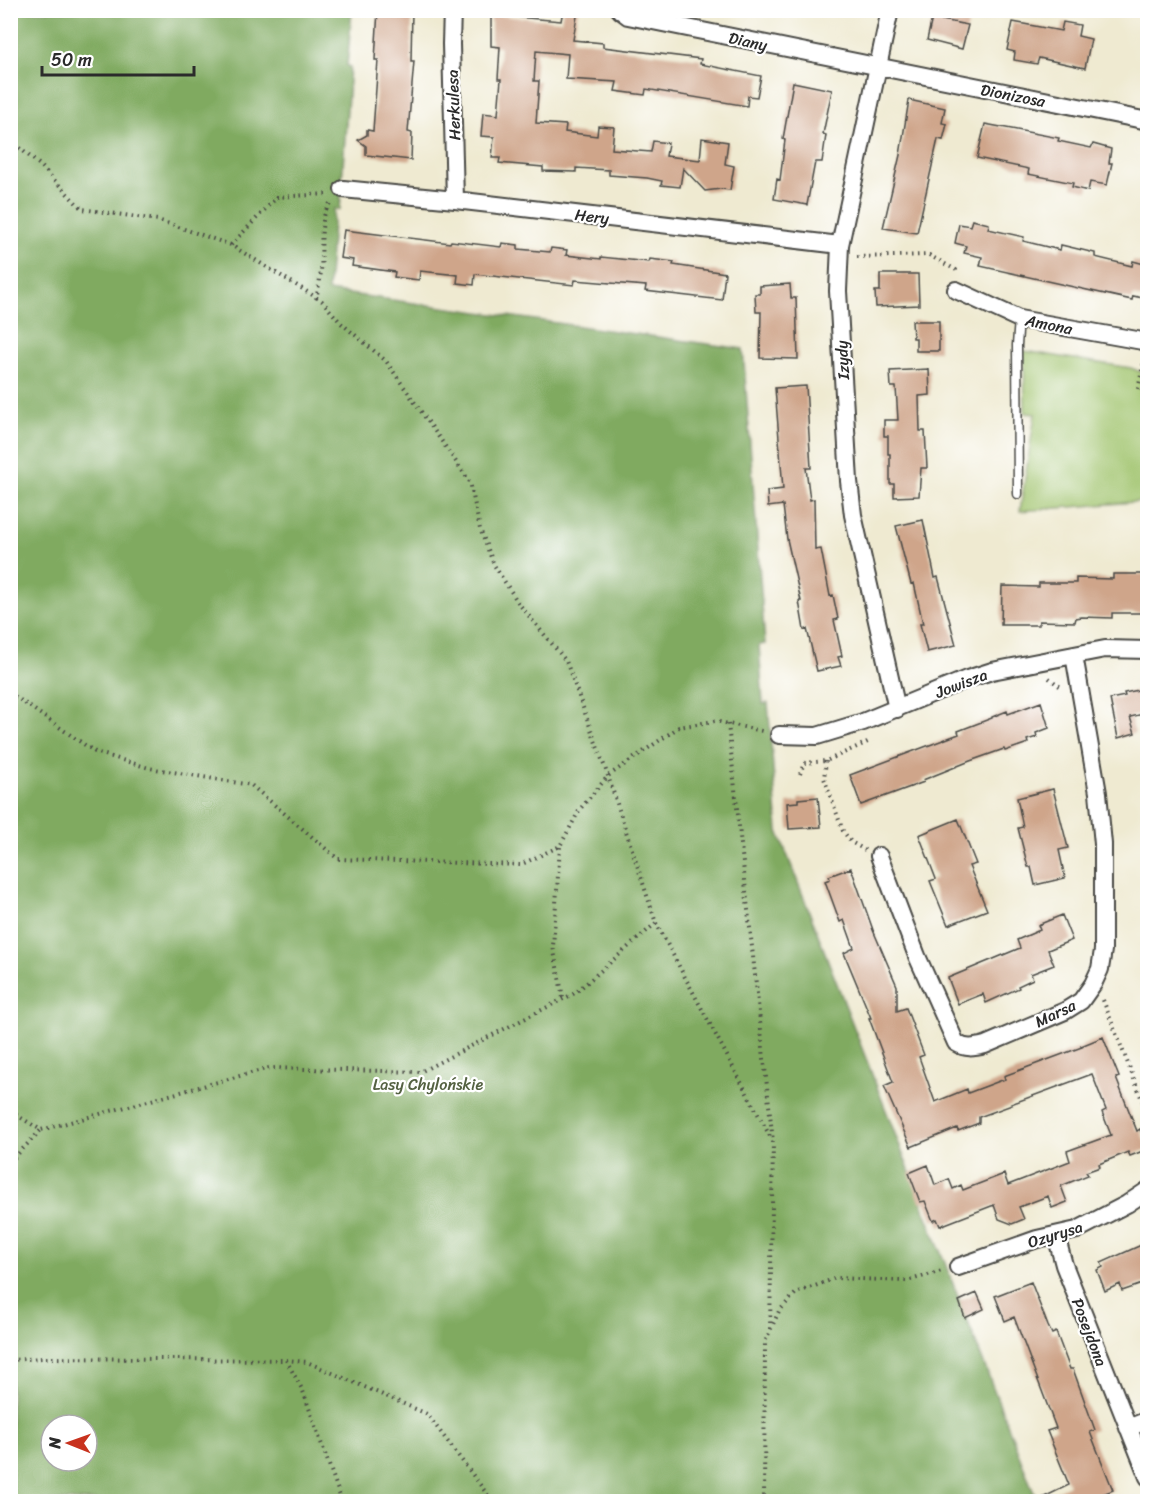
<svg xmlns="http://www.w3.org/2000/svg" width="1158" height="1512" font-family="Sriracha,sans-serif">
<style>
.green{fill:#a1c46e;stroke:#66784c;stroke-width:1.5}
.forest{fill:#80aa61;stroke:#566a46;stroke-width:1.5;fill-rule:evenodd}
.building{fill:#cfa58a}
.lines{fill:none;stroke-linecap:round;stroke-linejoin:round}
.lane-casing{stroke:#484844;stroke-width:11}
.street-casing{stroke:#484844;stroke-width:20}
.path{stroke:#484844;stroke-width:4;stroke-dasharray:1.5 4.5;stroke-linecap:butt}
.lane{stroke:#fff;stroke-width:8}
.street{stroke:#fff;stroke-width:16}
.labels{text-anchor:middle;stroke-width:4.5;stroke-linejoin:round;paint-order:stroke}
.street-label{font-size:16px;fill:#2b2b2b;stroke:#fff}
.park-label{font-size:16px;fill:#546142;stroke:#fff}
</style>
<rect width="100%" height="100%" fill="#fff"/>
<filter id="ink" filterUnits="userSpaceOnUse"><feTurbulence type="fractalNoise" baseFrequency=".0167" numOctaves="2"/><feDisplacementMap in="SourceGraphic" scale="12" xChannelSelector="R" yChannelSelector="G"/><feConvolveMatrix kernelMatrix="1 2 1 2 8 2 1 2 1" color-interpolation-filters="sRGB"/></filter>
<filter id="wash" filterUnits="userSpaceOnUse"><feTurbulence type="fractalNoise" baseFrequency=".008" numOctaves="4" result="noise"/><feDisplacementMap in="SourceGraphic" scale="24" xChannelSelector="R" yChannelSelector="G"/><feGaussianBlur stdDeviation="1.35" result="paint"/><feColorMatrix in="noise" values="0 0 0 0 0 0 0 0 0 0 0 0 0 0 0 0 0 1.4 0 .05"/><feComposite in="paint" operator="in"/></filter>
<g filter="url(#wash)">
<rect width="100%" height="100%" fill="#efead1"/>
<path class="green" d="M1024 351 1131 368 1146 374 1144 389 1148 390 1147 501 1020 511 1035 414 1025 413Z"/>
<path class="forest" d="M10 11H352L347 66 350 67 340 210 334 209 328 291 743 349 765 644 759 645 763 704 768 703 778 831 1037 1501H11ZM51 1425H87V1461H51Z"/>
<g id="blocks">
<path class="building" d="M378 10H412L411 61H414L408 132 412 133 411 160 366 155V146L358 140 367 135V130L373 131 378 60H375Z
M563 10H578L573 40 603 43V47L701 59 700 64 761 76 757 97 748 96 747 106 646 89 645 95 615 91 617 82 566 79 568 54 536 51 534 81H539L536 123 566 125 565 132 597 136 598 126 614 127 612 149 651 152 653 141 668 143 666 156 700 160 702 138 728 142 725 164 734 166 730 190 721 189 705 191 683 168 680 187 661 185 662 181 647 178 609 175V170L576 168V172L543 171V167L499 163 500 158H492L494 137 481 136 483 113 498 115 501 79H498L500 47 491 46V15L561 21Z
M932 18 968 25 962 49 927 40Z
M1013 22 1061 31 1063 22 1080 25 1078 36 1091 39 1085 68 1039 58 1037 64 1014 60 1015 52 1007 50Z
M793 82 832 90 823 134 826 135 822 162H815L807 205 774 199 777 179 780 180 785 140 783 139Z
M909 100 945 108 942 123 947 124 943 140 938 139 917 233 883 228 900 155Z
M985 124 1059 138 1058 141 1091 148 1093 144 1111 149 1109 163H1112L1107 185 1090 182 1088 191 1072 187 1073 183 1028 174 1029 169 977 158Z
M972 220 989 224 988 229 1024 237 1023 241 1060 250 1061 245 1095 253V257L1132 266 1133 261 1148 265V299L1133 296 1132 300 980 266 982 257 964 253 966 246 955 243 959 224 970 226Z
M344 230 450 243 451 241 501 247 502 243 518 245V249L550 252 551 248 567 250 566 255 601 259V257L649 262 650 259 674 262 673 265 725 273 722 300 645 291 646 286 575 280 574 285 475 274 474 285 457 283 458 275 420 271 419 280 394 277 395 272 352 266 353 260 340 258Z
M880 274H918L919 305 876 307 875 291H880Z
M790 284 791 298H796L798 359 760 358 761 312H756L755 294H760V286Z
M912 321H939V351H916V338H913Z
M929 369 930 395 919 396 920 431H925L927 468H921L919 496 894 497V484H890V454H888V436H884V420H898L896 387H891L890 371Z
M806 386 811 468H806L810 500 814 499 815 550 821 549 830 596 833 595 838 619 834 620 842 656 838 657 841 666 817 671 807 629 804 630 799 601H801L787 539 783 505 768 507 767 491 783 489 775 388Z
M923 520 935 578 938 577 956 645 927 652 920 624H923L914 583 911 584 896 526Z
M1113 574H1148V613H1112V618L1082 617 1076 618 1075 622 1039 621V625H1001L1002 586 1039 587V583H1076V578L1113 579Z
M1148 688V713L1130 717 1135 733 1118 738 1110 699 1125 696 1124 693Z
M1041 702 1049 728 1036 733 1037 737 1027 740 1028 743 1005 751 1004 749 970 761 923 780 924 782 861 805 850 775 959 734 958 731 992 718V717L1007 711 1008 714Z
M1053 789 1068 848 1059 850 1065 878 1035 885 1031 867H1028L1018 828 1023 827 1017 798Z
M818 797 821 827 789 829 787 803 798 802V799Z
M958 819 976 864 969 866 987 910 948 925 930 881 936 879 919 835Z
M851 868 873 930 897 986V1011L906 1008 924 1055 919 1057 935 1102 967 1089 968 1093 1005 1079 1004 1076 1082 1047 1081 1046 1103 1037 1119 1077 1116 1078 1137 1131 1140 1129 1148 1149 1130 1156 1128 1152 1099 1164 1100 1167 1086 1172 1088 1175 1061 1186 1067 1202 1052 1208 1048 1196 1019 1207 1024 1219 1012 1224 999 1219 994 1205 940 1226 937 1219 933 1221 925 1201 920 1202 909 1173 928 1165 935 1185 949 1179 953 1189 961 1185 963 1190 1004 1174 1008 1185 1070 1161 1067 1151 1111 1135 1102 1112 1106 1110 1092 1074 1011 1104 1012 1105 979 1117V1123L958 1131 957 1128 911 1147 884 1086 893 1082 869 1018H871L844 953 854 948 844 920 840 922 825 881 830 879 829 876Z
M1062 915 1072 940 1048 950 1054 965 1031 974 1033 979 1018 986 1019 988 986 1003 983 994 958 1004 948 978 1020 948 1017 940 1040 930 1038 925Z
M1148 1242V1282L1122 1291 1120 1284 1105 1291 1097 1270 1103 1267 1101 1263Z
M1031 1282 1048 1326 1052 1334 1056 1332 1070 1369H1073L1095 1430 1090 1432 1113 1490 1083 1502H1034L1069 1485 1047 1431 1056 1428 1014 1317 1005 1321 995 1296Z
M977 1293 984 1309 965 1318 959 1301Z"/>
</g>
</g>
<g filter="url(#ink)">
<use href="#blocks" fill-opacity="0" stroke="#484844" stroke-width="1.5"/>
<g class="lines">
<defs>
<path id="lane" d="M1018 494 1017 345 1019 319"/>
<path id="street" d="M452 10 451 44 455 200
M620 10 628 16 1148 121
M890 10 840 245 838 291 849 481 853 515 897 709
M343 189 455 200 840 245
M956 290 1019 319 1148 342
M779 735 817 736 863 722 967 679 992 671 1105 649 1148 650
M879 856 917 956 956 1043C966 1049 973 1048 985 1045L1065 1011 1081 1001 1093 984 1100 969 1103 950V844L1098 793 1074 655
M1056 1235 1064 1265 1148 1477
M958 1267 1037 1239 1077 1230 1127 1204 1148 1190
M1128 1428 1148 1420"/>
</defs>
<use href="#lane" class="lane-casing"/>
<use href="#street" class="street-casing"/>
<path class="path" d="M10 140 41 166 82 209 158 220 231 245 322 301 341 323 386 361 470 482 480 529 494 565 519 604 566 661 608 776 656 923 575 993 420 1072 269 1068 41 1130 10 1111
M231 245 277 197 327 194
M857 257 929 255 956 270V274
M316 299C318 290 320 280 321 271 323 250 317 217 332 201
M1138 389 1145 357
M1049 678 1062 688
M10 693 95 752 149 768 251 785 338 859 520 865 560 846 580 809 608 776 679 727 715 721 762 731
M728 724 773 1142 770 1331
M826 761 824 778 843 831 851 842 865 850
M800 774 804 763 826 761 870 741
M560 847 553 946 563 998
M656 923 772 1140
M1103 1000 1148 1115
M10 1162 41 1130
M10 1360 43 1358 286 1360 307 1362 427 1414 493 1502
M286 1360 303 1391 342 1502
M764 1502 765 1342 779 1311 796 1293 836 1278 907 1281 942 1271"/>
<use href="#lane" class="lane"/>
<use href="#street" class="street"/>
</g>
</g>
<g class="labels">
<g class="street-label">
<text transform="translate(748 41) rotate(12)" y="6">Diany</text>
<text transform="translate(1013 95) rotate(11)" y="6">Dionizosa</text>
<text transform="translate(453 105) rotate(-92)" y="6">Herkulesa</text>
<text transform="translate(592 216) rotate(7)" y="6">Hery</text>
<text transform="translate(1049 324) rotate(11)" y="6">Amona</text>
<text transform="translate(842 360) rotate(-93)" y="6">Izydy</text>
<text transform="translate(961 683) rotate(-21)" y="6">Jowisza</text>
<text transform="translate(1055 1013) rotate(-26)" y="6">Marsa</text>
<text transform="translate(1055 1234) rotate(-17)" y="6">Ozyrysa</text>
<text transform="translate(1090 1332) rotate(69)" y="6">Posejdona</text>
</g>
<g class="park-label">
<text x="428" y="1090">Lasy Chylońskie</text>
</g>
</g>
<rect width="1158" height="1512" fill="none" stroke="#fff" stroke-width="36"/>
<g transform="translate(69 1443) rotate(271)"><circle r="28" fill="#ffffff" stroke="#aaaaaa" stroke-width="1.5"/>
<path d="M0-4.5L10 22L0 15L-10 22Z" fill="#c8321e"/>
<text y="-9" font-size="16" font-weight="bold" text-anchor="middle" fill="#2b2b2b">N</text>
</g>
<path d="M42 66v9h152v-9" fill="none" stroke="#2b2b2b" stroke-width="3"/>
<text x="51" y="66" font-size="18" fill="#2b2b2b" stroke="#ffffff" stroke-width="4.5" paint-order="stroke">50 m</text>
</svg>
